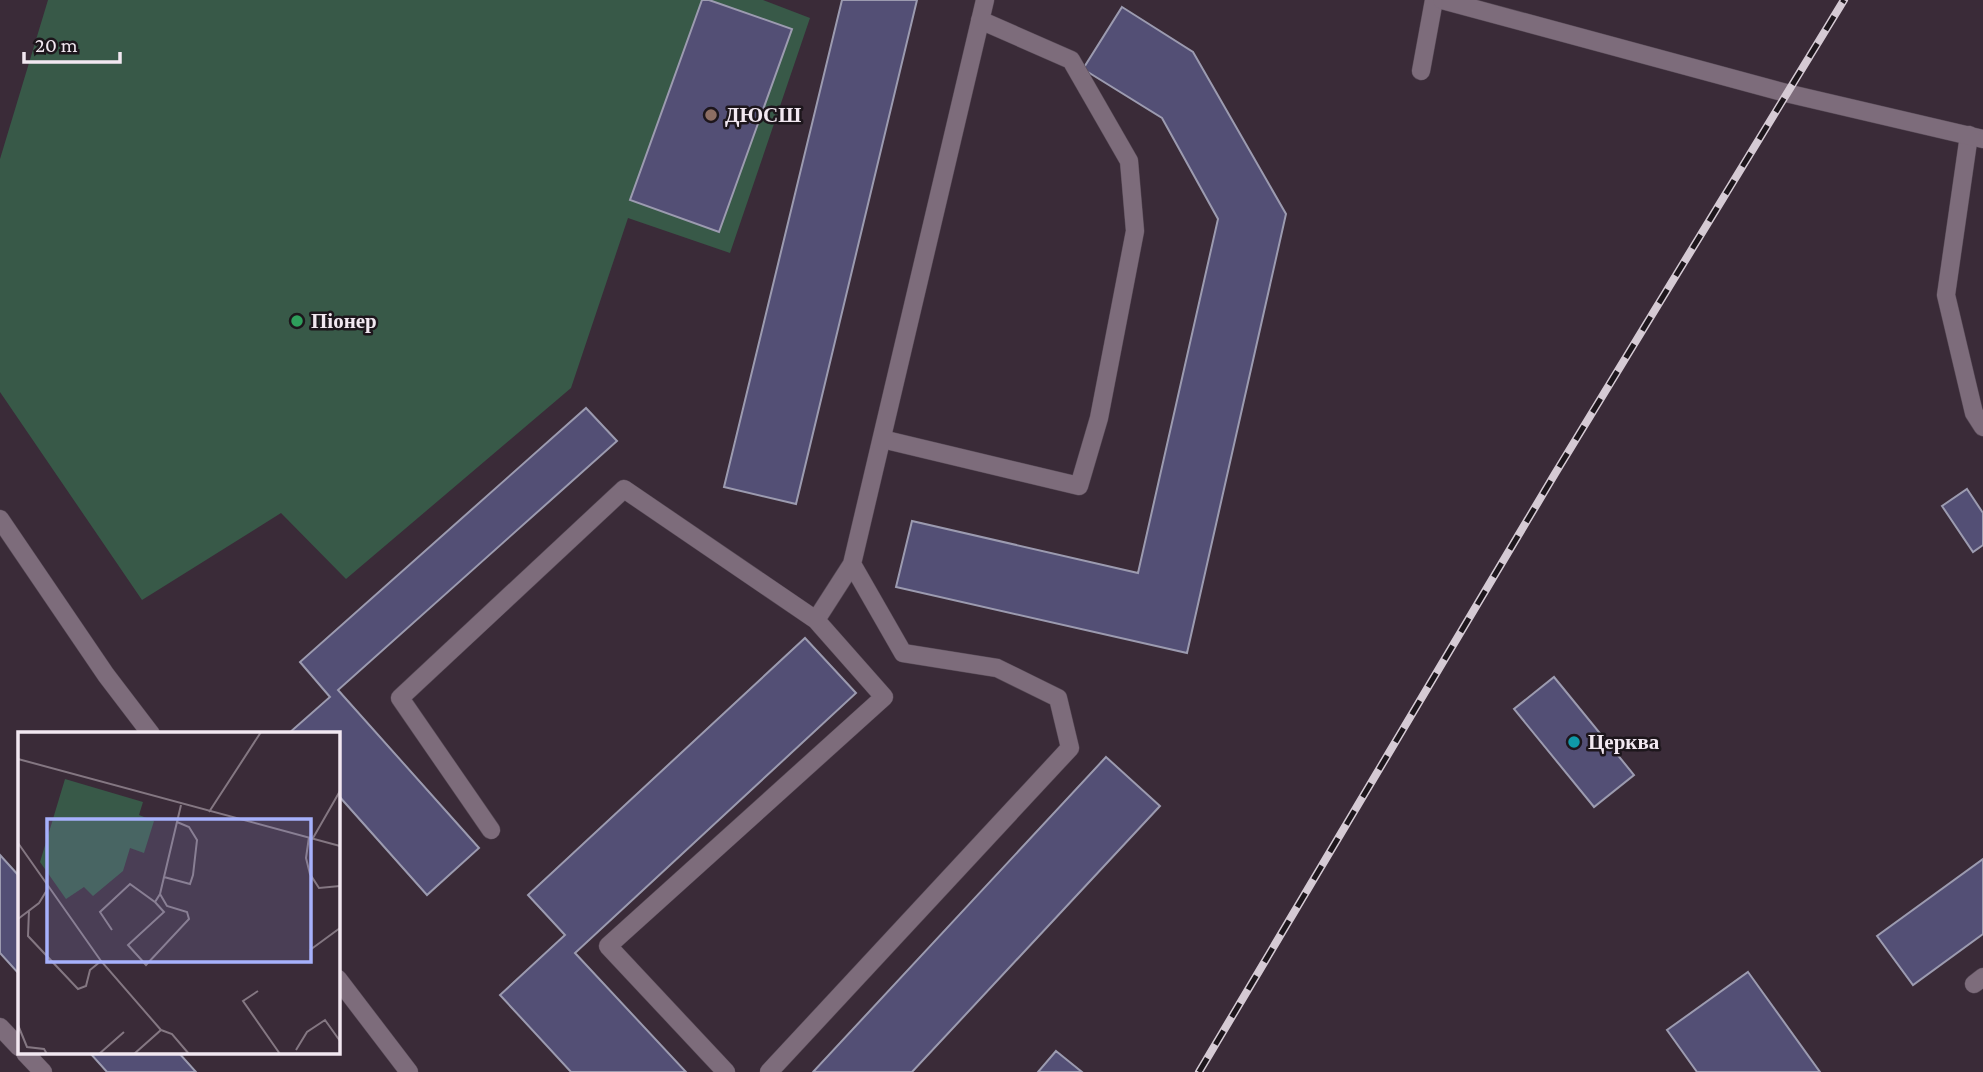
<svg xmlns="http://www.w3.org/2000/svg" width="1983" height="1072" font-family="'Crimson Pro',serif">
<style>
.green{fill:#385948}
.building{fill:#534f75;stroke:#9c9bb0;stroke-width:2}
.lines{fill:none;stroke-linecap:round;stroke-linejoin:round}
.lane-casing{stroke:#574a56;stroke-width:19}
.street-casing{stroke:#574a56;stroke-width:19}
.secondary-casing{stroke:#574a56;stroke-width:19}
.lane{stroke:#7d6c7b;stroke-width:18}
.street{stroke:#7d6c7b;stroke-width:18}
.secondary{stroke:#7d6c7b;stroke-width:18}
.rail-casing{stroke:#d5cad4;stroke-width:8}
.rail{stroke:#1d161c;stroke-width:5;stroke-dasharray:16;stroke-linecap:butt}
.education-dot{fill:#8d6e63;stroke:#1d161c;stroke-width:2.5}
.leisure-dot{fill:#2e9e5b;stroke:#1d161c;stroke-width:2.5}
.culture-dot{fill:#0f9aa8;stroke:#1d161c;stroke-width:2.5}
.labels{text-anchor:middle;stroke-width:5;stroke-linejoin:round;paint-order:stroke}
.poi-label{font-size:21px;font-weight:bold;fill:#f2e8f1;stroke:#1d161c;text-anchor:start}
.inset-road{fill:none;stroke:#847782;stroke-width:2}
.view{fill:#a6b1fc;fill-opacity:0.15;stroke:#a6b1fc;stroke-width:3.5}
.inset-edge{fill:none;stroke:#f2e8f1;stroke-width:3.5}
</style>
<rect width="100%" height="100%" fill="#3a2b38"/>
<path class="green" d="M48 0H763L810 18 730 253 628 218 571 388 346 579 281 513 142 600 0 392V159Z"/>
<path class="building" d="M702 0H709L792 29 719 232 630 200Z
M842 0H917L796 504 724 487Z
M1122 7 1193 52 1286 214 1187 653 896 587 912 521 1138 573 1218 219 1162 118 1083 69Z
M586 408 617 441 338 690 479 848 427 895 338 795V734H288L330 697 300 662Z
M1967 489 1983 513V545L1973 552 1942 506Z
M805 638 856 693 575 953 686 1072H571L500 995 565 935 528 895Z
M1554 677 1634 775 1594 807 1514 709Z
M1106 757 1160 806 912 1072H813Z
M0 855 19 876V974L0 953Z
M1983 859V934L1913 985 1877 936Z
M1748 972 1820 1072H1697L1667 1030Z
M1056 1051 1082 1072H1038Z
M90 1053H179L196 1072H107Z"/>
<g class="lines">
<defs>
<path id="lane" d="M1421 71 1434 0
M1969 135 1946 295 1974 413 1983 427
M882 439 1079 486 1099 418 1135 231 1129 161 1071 60 980 20
M491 830 400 698 624 489 816 620 852 564 985 0
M1974 984 1983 977
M0 1027 19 1047
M25 1053 43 1072
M726 1072 608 946 884 697 816 620
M769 1072 1070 748 1058 698 997 668 903 653 852 564"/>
<path id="street" d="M0 519 106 675 151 734
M338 979 409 1072"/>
<path id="secondary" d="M1442 0 1786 93 1983 139"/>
</defs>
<use href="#lane" class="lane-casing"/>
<use href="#street" class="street-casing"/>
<use href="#secondary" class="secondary-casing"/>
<use href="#lane" class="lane"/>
<use href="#street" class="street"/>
<use href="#secondary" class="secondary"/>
<defs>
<path id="rail" d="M1199 1072 1556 472 1844 0"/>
</defs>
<use href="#rail" class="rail-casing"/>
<use href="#rail" class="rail"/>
</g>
<circle class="education-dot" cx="711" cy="115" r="7"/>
<circle class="leisure-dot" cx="297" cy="321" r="7"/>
<circle class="culture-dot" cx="1574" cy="742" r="7"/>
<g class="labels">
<g class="poi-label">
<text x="725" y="122">ДЮСШ</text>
<text x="311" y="328">Піонер</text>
<text x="1588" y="749">Церква</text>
</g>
</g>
<g transform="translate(18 732)">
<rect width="322" height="322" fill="#3a2b38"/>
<path d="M47 47 125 70 121 83 136 89 126 121 112 116 105 139 75 164 66 155 48 167 22 130Z" fill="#385948"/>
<path class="inset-road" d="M0 27 322 114M191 80 243 0M291 105 288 126 292 142 301 156 322 154M295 106 322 59M0 111 83 229 143 298M146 145 172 152 175 143 179 108 171 95 159 90M137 170 146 180 110 213 128 233 171 187 169 180 149 174 142 162M11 178 10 204 60 257 68 254 72 238 83 229M0 187 21 171 29 158M94 198 82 180 112 152 137 170 142 162 163 73M292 218 322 196M240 259 225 269 262 322M0 293 9 315 26 317 29 322M278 318 289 300 307 288 322 309M81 322 106 300M116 322 143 298 154 302 171 322"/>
<path class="view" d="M29 87H293V230H29Z"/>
<rect width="322" height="322" class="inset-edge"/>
</g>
<path d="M24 52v10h96v-10" fill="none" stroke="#f2e8f1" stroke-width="3.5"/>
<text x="35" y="52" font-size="21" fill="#f2e8f1" stroke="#1d161c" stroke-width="5" paint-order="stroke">20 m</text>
</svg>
